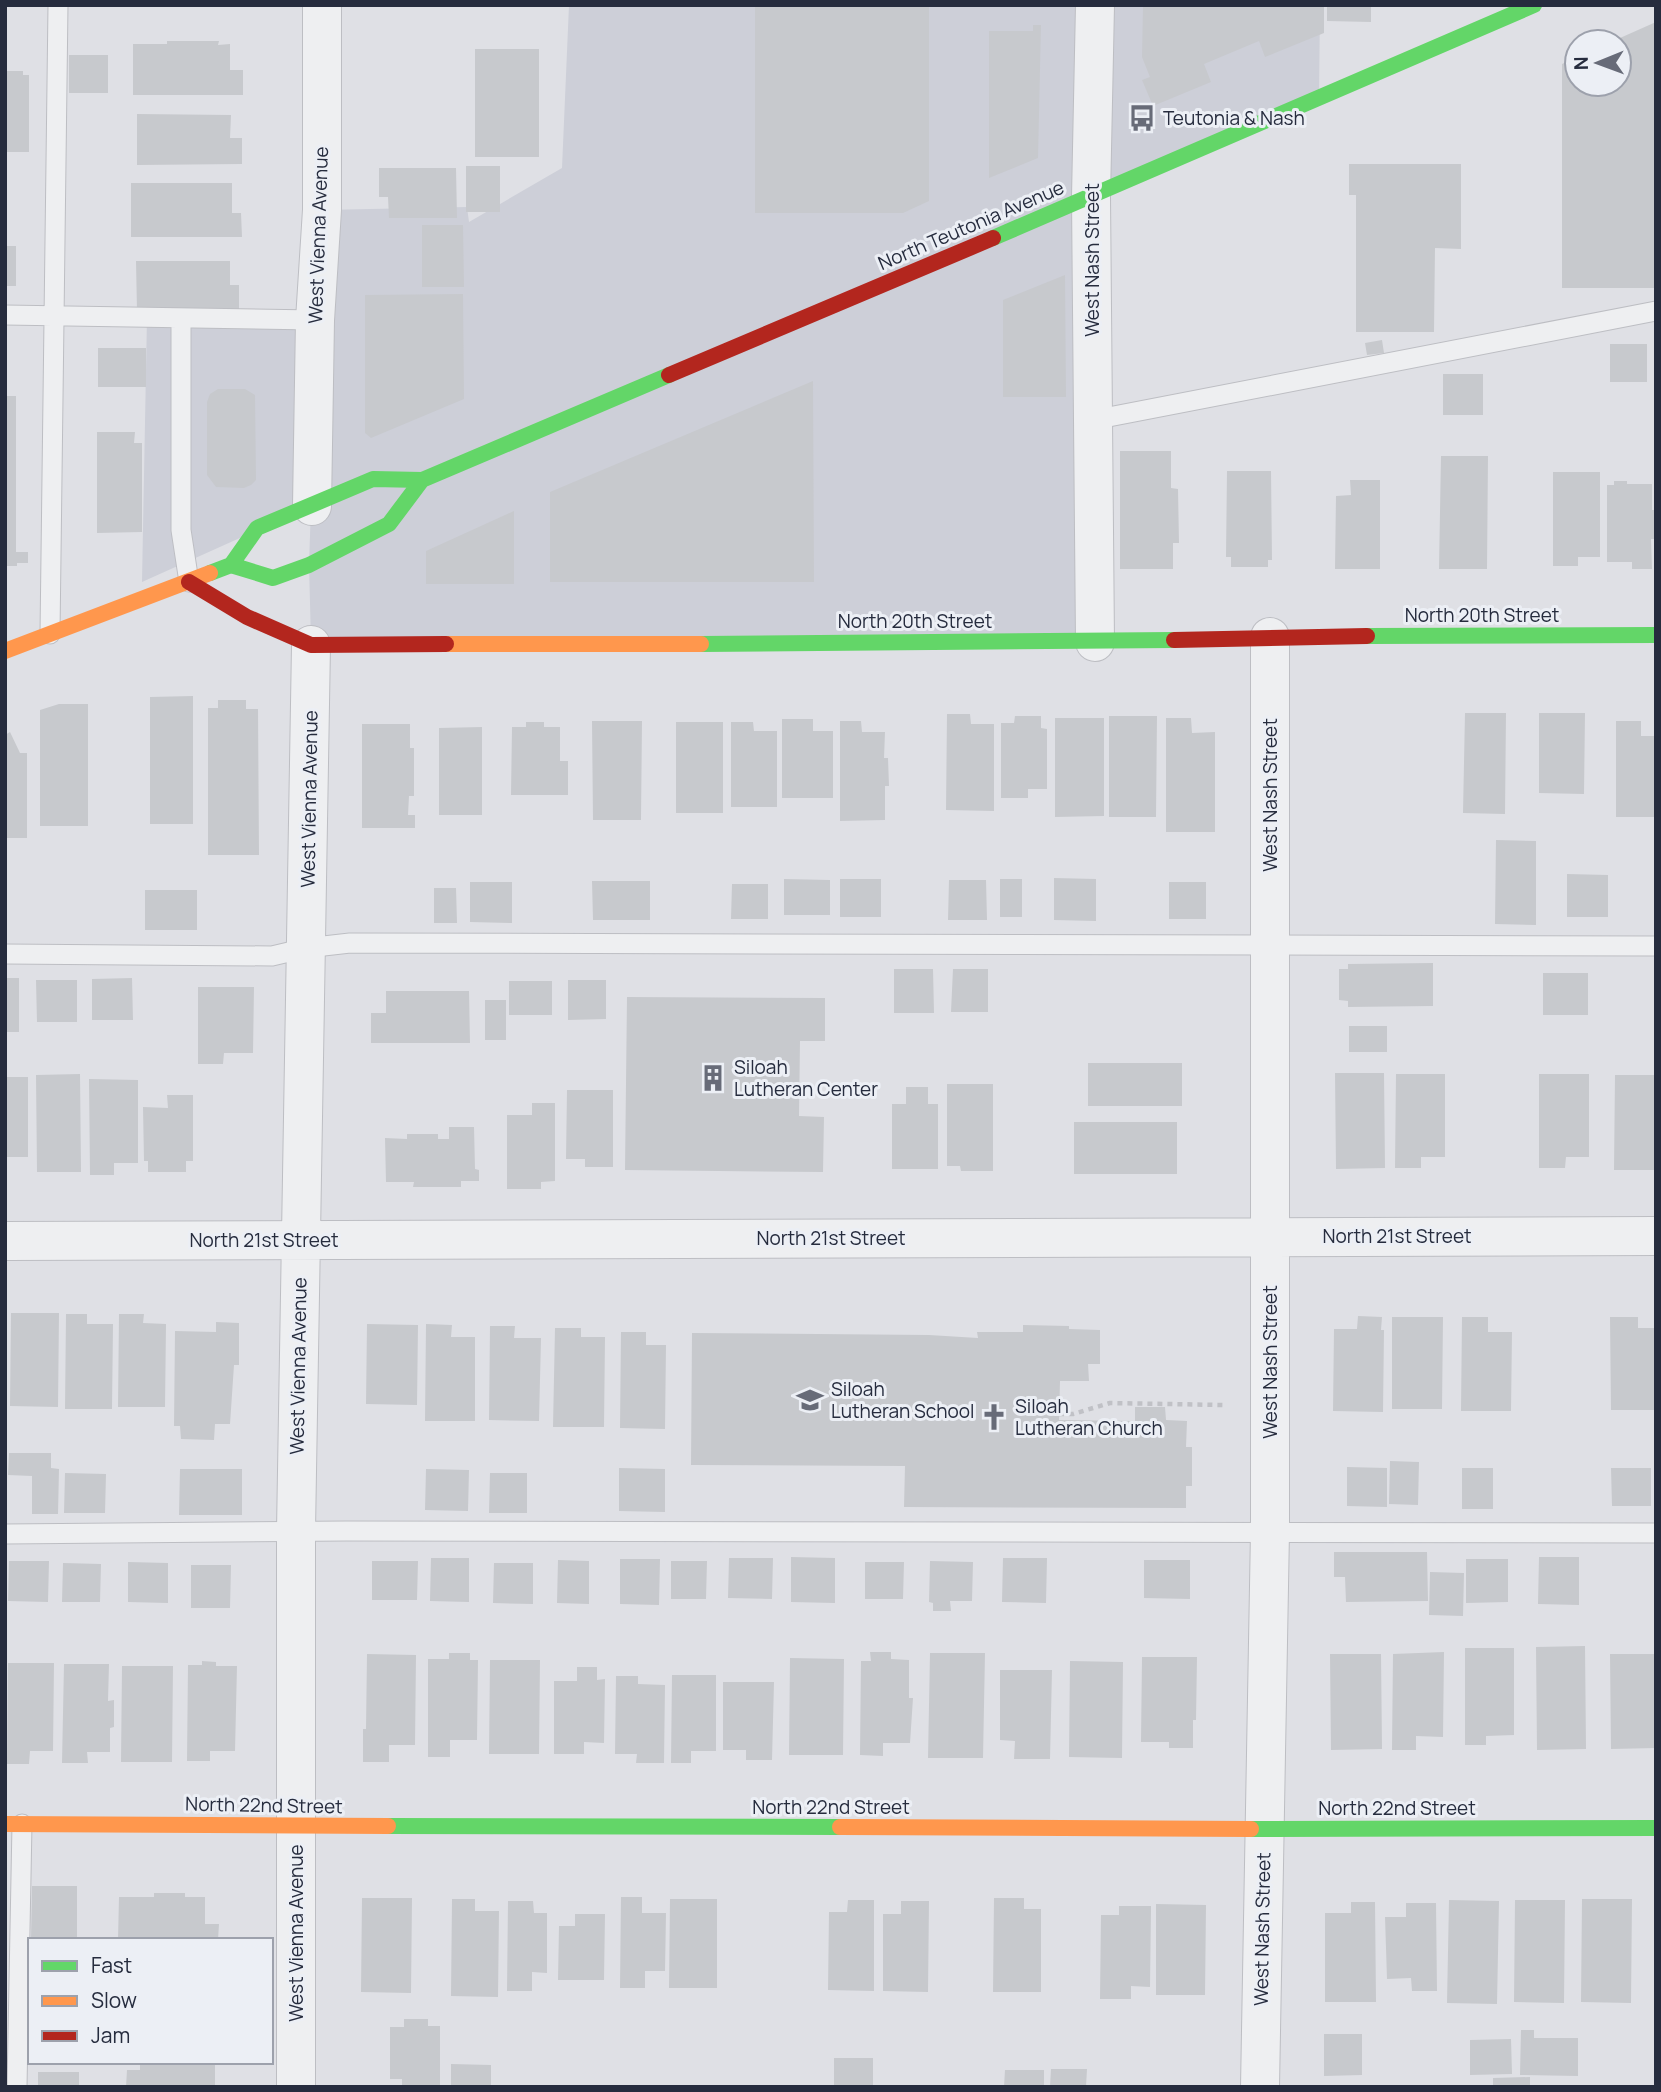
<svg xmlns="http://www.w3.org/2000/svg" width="1661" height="2092" font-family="Manrope,sans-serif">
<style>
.built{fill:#cdcfd8}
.building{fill:#c7c9cd}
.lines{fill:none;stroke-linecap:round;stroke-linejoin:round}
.lane-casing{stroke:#bdbec3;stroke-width:21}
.street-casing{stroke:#bdbec3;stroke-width:40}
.path{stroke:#c0c1c6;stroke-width:4.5;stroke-dasharray:5 5;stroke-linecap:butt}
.lane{stroke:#eeeff1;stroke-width:19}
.street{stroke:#eeeff1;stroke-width:38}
.fast{stroke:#63d668;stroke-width:16}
.slow{stroke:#ff974d;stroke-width:16}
.jam{stroke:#b3261e;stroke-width:16}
.labels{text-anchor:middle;stroke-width:6;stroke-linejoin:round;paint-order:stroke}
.poi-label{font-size:19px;fill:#262c3e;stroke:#eceff5;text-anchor:start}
.street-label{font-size:19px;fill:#262c3e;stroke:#eceff5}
</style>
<rect width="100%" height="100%" fill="#dfe0e5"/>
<path class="built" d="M569 5H1320L1319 98 1091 197 1095 642 311 641 309 565 311 506 142 582 147 317 315 320 322 210 467 207 469 222 562 168Z"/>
<path class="building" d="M755 5H929V201L903 213H755Z
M1145 5H1324V33L1265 57 1259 41 1204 64 1211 82 1153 106 1142 80 1150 77 1142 57 1143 6Z
M1327 5H1371V22L1327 21Z
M1656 22V288H1562V64L1577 57V84H1619V42H1611Z
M1033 25H1041L1038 158 989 178V31H1033Z
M167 41H219L218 45 230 44V70H243V95H133V44H167Z
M475 49H539V157H475Z
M69 55H108V93H69Z
M5 71H23V75H29V152H5Z
M137 114 231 115 230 138H242V164L137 165Z
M1349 164H1461V249L1435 248 1434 332H1356V195H1349Z
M466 166H500V212H466Z
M379 168H456L457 218H389L388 197H379Z
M131 183H232V213H241L242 237H131Z
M422 225H463L464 287H422Z
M5 246H16V286H5Z
M136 261H230V285H239V311H137Z
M1065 275 1066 397H1003V300Z
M463 294 464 399 371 438 365 433V295Z
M1382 340 1384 353 1367 355 1365 343Z
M1610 344H1647V382H1610Z
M98 348H146V387H98Z
M1443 374H1483V415H1443Z
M813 381 814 582H550V492Z
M218 389H245L255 395 256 480 251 485 244 488 216 487 207 475V402L210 394Z
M5 396H16V552H28V563H17V566H5Z
M97 432H135L134 443H142V532L97 533Z
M1120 451H1171V488L1178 489 1179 543H1173V569H1120Z
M1441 456H1488L1487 569H1439Z
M1227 471H1271L1272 560H1268V567H1231V557H1226Z
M1553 472H1600V557H1578V566H1553Z
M1350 480H1380V569H1335L1336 496 1351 495Z
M1614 481H1627V484H1652V510H1656V539H1651L1652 569H1632V562H1607V485H1614Z
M514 511V584H426V551Z
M193 696V824H150V697Z
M218 700H246V709H258L259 855H208V708H218Z
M59 704H88V826H40V710Z
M1465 713H1506L1505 814 1463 813Z
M1539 713H1585L1584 794 1539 793Z
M947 714H970L971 724H994V811L946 810Z
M1015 716H1041V728L1047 729V789H1028V798H1001V723H1014Z
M1109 716H1157L1156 817H1109Z
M1055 718H1104V816L1055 817Z
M1166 718H1191L1192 733 1215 732V832H1166Z
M782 719H813V731H833V798H782Z
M592 721H642L641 820H593Z
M840 721H861L862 732H885L884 758H888L889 786H885V820L840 821Z
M1616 721H1641V736H1656V817H1616Z
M526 722H544V727H560V761H568V795H511L512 727H526Z
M676 722H723V813H676Z
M731 722H753L754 731H777V807H731Z
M362 724H410V748H414V796H409L408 815H415V828H362Z
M482 727V815H439V728Z
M10 732 20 753H27V838H5V735Z
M1496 840 1536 841V925L1495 924Z
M1567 874 1608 875V917H1567Z
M1054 878 1096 879V921L1054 920Z
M784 879 830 880V915H784Z
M840 879H881V917H840Z
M1000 879H1022V917H1000Z
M949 880H986L987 920H948Z
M592 881H650V920H593Z
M470 882H512V923L470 922Z
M1169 882H1206V919H1169Z
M732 884H768V919H731Z
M434 888H456L457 923H434Z
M145 890H197V930H145Z
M1433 963V1006L1348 1007V1001L1339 1000V969H1348V964Z
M894 969H933L934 1013H894Z
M953 969H988V1012H951Z
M1543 973H1588V1015H1543Z
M5 978H19V1032H5Z
M132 978 133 1020H92V979Z
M36 980H77V1022H37Z
M568 980H606V1019L568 1020Z
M509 981H552V1015H509Z
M198 987H254L253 1053H224L223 1064H198Z
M386 991H469L470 1043H371V1013H386Z
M627 997 825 998V1041H800L799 1116 824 1117 823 1172 625 1170Z
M485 1000H506V1040H485Z
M1349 1026H1387V1052H1349Z
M1088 1063H1182V1106H1088Z
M1335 1073H1384L1385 1168 1336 1169Z
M80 1074 81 1172H37L36 1075Z
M1396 1074H1445V1157H1421V1168H1395Z
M1539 1074H1589V1157H1566L1565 1168H1539Z
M1615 1075H1656V1170H1614Z
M5 1077H28V1157H5Z
M89 1079 138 1080V1163H114V1175H90Z
M947 1084H993V1171H961L960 1166H947Z
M906 1087H928V1104H938V1169H892V1104H906Z
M567 1090H613V1167H585V1159H566Z
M167 1095H193V1161H186V1172H148V1161H144L143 1107 168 1108Z
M532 1103H555V1181L541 1182V1189H507V1115H532Z
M1074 1122H1177V1174H1074Z
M449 1127H474L475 1169 479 1170V1181H461V1187H413L414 1182H386L385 1138 407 1139V1134H438V1139H449Z
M11 1313H59L58 1407 10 1406Z
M66 1314H87V1324H113L112 1409H65Z
M119 1314H144L143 1323 166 1324 165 1407H118Z
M1358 1316 1382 1317 1381 1330H1384L1383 1412 1333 1411 1334 1329H1357Z
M1392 1317H1443L1442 1409H1392Z
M1462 1317H1488V1332H1512L1511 1411H1461Z
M1610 1317H1638V1328H1656V1410H1611Z
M216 1322 239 1323V1365H234L230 1424H215L214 1440 181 1439 180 1426H174L175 1331 216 1332Z
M367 1324 418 1325 417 1405 366 1404Z
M426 1324 452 1325 451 1337H475V1421H425Z
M1023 1325 1069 1326V1329L1100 1330V1364H1088L1089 1381H1060L1059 1420 1135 1421V1407H1165L1166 1420 1187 1421 1186 1447H1192V1486H1186V1508L904 1507 905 1466 691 1465 692 1333 929 1335 978 1338 977 1332H1023Z
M490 1326H515L514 1338H541L539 1421 489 1420Z
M555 1328H581V1337H605L604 1427H553Z
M621 1332H646V1345H666L665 1429 620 1428Z
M9 1453H51V1468L59 1469 58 1514H32V1476L8 1475Z
M1390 1461 1419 1462 1418 1505 1389 1504Z
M1347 1467 1387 1468V1507L1347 1506Z
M619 1468 665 1469V1512L619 1511Z
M1462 1468H1493V1509H1462Z
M1611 1468H1651V1506H1612Z
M180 1469H242V1515H179Z
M426 1469 469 1470 468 1511 425 1510Z
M65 1473 106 1474 105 1513H64Z
M490 1473H527V1513H489Z
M1334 1552H1427L1428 1601 1346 1602 1345 1577H1334Z
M791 1557 835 1558V1603L791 1602Z
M1539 1557H1579V1605L1538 1604Z
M431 1558H469V1602L430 1601Z
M729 1558H773L772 1599 728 1598Z
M1003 1558H1047L1046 1603 1002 1602Z
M620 1559H660L659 1605 620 1604Z
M1466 1559H1508V1602L1466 1603Z
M558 1560 589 1561V1604L557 1603Z
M1144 1560H1190V1599L1144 1598Z
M9 1561H49L48 1602 8 1601Z
M372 1561H418L417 1600H372Z
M671 1561H707L706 1599H671Z
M930 1561 973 1562 972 1601H950L951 1611H933V1603L929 1602Z
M128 1562 168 1563V1603L128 1602Z
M865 1562H904L903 1599H865Z
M63 1563 101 1564 100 1602H62Z
M494 1563H533V1604L493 1603Z
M191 1565H231L230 1608H191Z
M1430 1572 1464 1573 1463 1616 1429 1615Z
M1585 1646 1586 1749 1537 1750 1536 1647Z
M1465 1648H1514V1735L1486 1736V1745H1465Z
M870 1652H891V1659L909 1660V1698H913L910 1743H883V1756L860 1755 861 1661H871Z
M1444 1652 1443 1737 1416 1736V1750H1392L1393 1654Z
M449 1653H470V1660H478L477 1740H450V1757H428V1659H449Z
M930 1653H985L983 1758H928Z
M367 1654 416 1655 415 1745H389V1762H363V1729H366Z
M1330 1654H1381L1382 1749 1331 1750Z
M1610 1654H1656V1748L1611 1749Z
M1142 1657H1197L1196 1720H1193V1748H1169V1742H1141Z
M790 1658 844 1659 843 1755H789Z
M490 1660H540L539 1754H489Z
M202 1661 216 1662V1666H237L235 1751H210V1761H187L188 1665H202Z
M1070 1661 1123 1662 1122 1758 1069 1757Z
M8 1663H54L53 1751H30L29 1764H7Z
M64 1664H109L108 1701 114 1700V1727L110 1728V1752H87L88 1763H62Z
M122 1666H173L172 1762H121Z
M577 1667H597V1680L605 1679 604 1743 584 1742V1754H554V1681H577Z
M1000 1670H1052L1050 1759H1014L1015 1741 1000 1740Z
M672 1675H716V1751H691V1763H671Z
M616 1676H638V1684L665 1685 664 1763H636L637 1754H615Z
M723 1682H774L772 1760H746V1750H723Z
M32 1886H77V1940H31Z
M154 1893H185V1897H205V1924H219L218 1940H118L119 1897H154Z
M621 1897H642V1913H666L665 1971H645V1988H620Z
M362 1898H412L411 1993 361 1992Z
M994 1898H1024V1909H1041V1992H993Z
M452 1899H475V1911H499L498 1997 451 1996Z
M670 1899H717V1988H669Z
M1582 1899H1632L1631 2003 1581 2002Z
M848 1900H874V1991L828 1990 829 1912H847Z
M1449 1900 1499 1901 1497 2004 1447 2003Z
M1515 1900H1565L1564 2003 1514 2002Z
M508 1901H533L534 1913H547V1973L532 1972V1991H507Z
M901 1901H929L928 1992 883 1991V1914H901Z
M1351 1902H1375L1376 2002H1325V1913H1351Z
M1406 1903H1436L1437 1991H1412L1411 1978 1387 1979 1385 1917H1406Z
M1156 1904 1206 1905 1205 1995H1156Z
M1119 1906H1151L1150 1987 1131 1986V1999H1100L1101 1915H1119Z
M575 1914H605L604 1980H558L559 1926H575Z
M404 2019H428V2026H440V2087H402V2079H390V2027H404Z
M1521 2030H1534V2038H1578V2076L1520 2075Z
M1324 2034H1362V2075L1324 2076Z
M1511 2039 1512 2074 1470 2075V2040Z
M834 2058H873V2087H834Z
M140 2062H215V2087H126L127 2070H140Z
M451 2064 491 2065V2087H451Z
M1051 2069H1087L1086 2087H1050Z
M1005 2070H1044V2087H1004Z
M38 2072H79V2087H38Z
M1530 2077V2087H1493V2078Z"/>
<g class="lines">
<defs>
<path id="lane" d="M5 315 315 320
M181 318V530L189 582
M1093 420 1656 311
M50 634 58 5
M5 954 272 956 306 948 350 943 1656 946
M5 1534 346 1531 1656 1533
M17 2087 22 1824"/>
<path id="street" d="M312 506 315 320 322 210V5
M1095 642 1091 197 1095 5
M5 1241 1656 1236
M296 2087V1531L311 645
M1260 2087 1270 1531V637"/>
</defs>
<use href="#lane" class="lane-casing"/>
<use href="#street" class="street-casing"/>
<path class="path" d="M1059 1414H1073L1110 1403 1223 1405"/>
<use href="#lane" class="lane"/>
<use href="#street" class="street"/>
<path class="fast" d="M993 238 1534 5
M231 565 273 578 309 565 389 524 422 480
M210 573 231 565 257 528 373 479 422 480 669 375
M1367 636 1656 635
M701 644 1174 640
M388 1826 840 1827
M1251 1829 1656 1828"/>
<path class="slow" d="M446 644H701
M5 651 210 573
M5 1824 388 1826
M840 1827 1251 1829"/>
<path class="jam" d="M669 375 993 238
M189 582 247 617 311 645 446 644
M1174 640 1367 636"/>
</g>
<defs>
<symbol id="bus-bare" viewBox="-9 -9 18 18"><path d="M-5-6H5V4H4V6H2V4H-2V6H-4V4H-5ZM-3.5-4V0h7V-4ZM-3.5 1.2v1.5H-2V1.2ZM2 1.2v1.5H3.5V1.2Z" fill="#676b78" stroke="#eceff5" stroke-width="2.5" paint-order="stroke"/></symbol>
<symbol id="building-bare" viewBox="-9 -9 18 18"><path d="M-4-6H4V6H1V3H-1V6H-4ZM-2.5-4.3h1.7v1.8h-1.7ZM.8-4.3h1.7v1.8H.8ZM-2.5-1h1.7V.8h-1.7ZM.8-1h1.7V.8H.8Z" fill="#676b78" stroke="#eceff5" stroke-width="2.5" paint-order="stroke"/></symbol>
<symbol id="school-bare" viewBox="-9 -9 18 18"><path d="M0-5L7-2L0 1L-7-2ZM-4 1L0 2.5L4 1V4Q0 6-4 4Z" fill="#676b78" stroke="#eceff5" stroke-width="2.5" paint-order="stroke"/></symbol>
<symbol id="church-bare" viewBox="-9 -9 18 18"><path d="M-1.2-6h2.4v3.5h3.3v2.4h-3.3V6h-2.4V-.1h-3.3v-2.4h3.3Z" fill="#676b78" stroke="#eceff5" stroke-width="2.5" paint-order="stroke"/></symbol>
</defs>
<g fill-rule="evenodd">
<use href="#bus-bare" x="1123" y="99" width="38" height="38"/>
<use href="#building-bare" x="694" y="1059" width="38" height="38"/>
<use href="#school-bare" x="791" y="1381" width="38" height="38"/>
<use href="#church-bare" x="975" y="1398" width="38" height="38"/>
</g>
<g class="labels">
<g class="poi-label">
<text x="1163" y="125">Teutonia &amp; Nash</text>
<text x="734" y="1074">Siloah<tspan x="734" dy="22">Lutheran Center</tspan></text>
<text x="831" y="1396">Siloah<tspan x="831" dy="22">Lutheran School</tspan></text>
<text x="1015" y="1413">Siloah<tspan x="1015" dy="22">Lutheran Church</tspan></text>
</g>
<g class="street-label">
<text transform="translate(971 225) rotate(-23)" y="7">North Teutonia Avenue</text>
<text transform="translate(318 235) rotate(-88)" y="7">West Vienna Avenue</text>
<text transform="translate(1092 260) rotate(-90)" y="7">West Nash Street</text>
<text x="1482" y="622">North 20th Street</text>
<text x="915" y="628">North 20th Street</text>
<text transform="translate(1270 795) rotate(-90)" y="7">West Nash Street</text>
<text transform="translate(309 799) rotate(-89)" y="7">West Vienna Avenue</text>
<text x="1397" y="1243">North 21st Street</text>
<text x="831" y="1245">North 21st Street</text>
<text x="264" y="1247">North 21st Street</text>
<text transform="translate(1270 1362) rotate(-90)" y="7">West Nash Street</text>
<text transform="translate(298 1366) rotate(-89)" y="7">West Vienna Avenue</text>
<text transform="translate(264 1805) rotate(1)" y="7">North 22nd Street</text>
<text x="831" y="1814">North 22nd Street</text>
<text x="1397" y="1815">North 22nd Street</text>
<text transform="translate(1262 1929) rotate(-89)" y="7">West Nash Street</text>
<text transform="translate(296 1933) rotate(-90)" y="7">West Vienna Avenue</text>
</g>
</g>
<rect width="1661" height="2092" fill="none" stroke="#262c3e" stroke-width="14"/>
<rect x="28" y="1938" width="245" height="126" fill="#eceff5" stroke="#9da1ac" stroke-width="2"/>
<rect x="42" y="1961" width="35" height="10" fill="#63d668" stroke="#9da1ac" stroke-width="2"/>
<text x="91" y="1973" font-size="21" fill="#262c3e">Fast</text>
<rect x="42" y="1996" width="35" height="10" fill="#ff974d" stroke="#9da1ac" stroke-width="2"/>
<text x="91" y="2008" font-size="21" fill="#262c3e">Slow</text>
<rect x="42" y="2031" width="35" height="10" fill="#b3261e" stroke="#9da1ac" stroke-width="2"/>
<text x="91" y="2043" font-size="21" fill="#262c3e">Jam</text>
<g transform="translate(1598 63) rotate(269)"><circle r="33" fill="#eceff5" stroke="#9da1ac" stroke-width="2"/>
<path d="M0-5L12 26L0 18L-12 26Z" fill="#676b78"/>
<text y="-10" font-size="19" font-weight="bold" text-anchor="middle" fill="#262c3e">N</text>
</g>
</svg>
